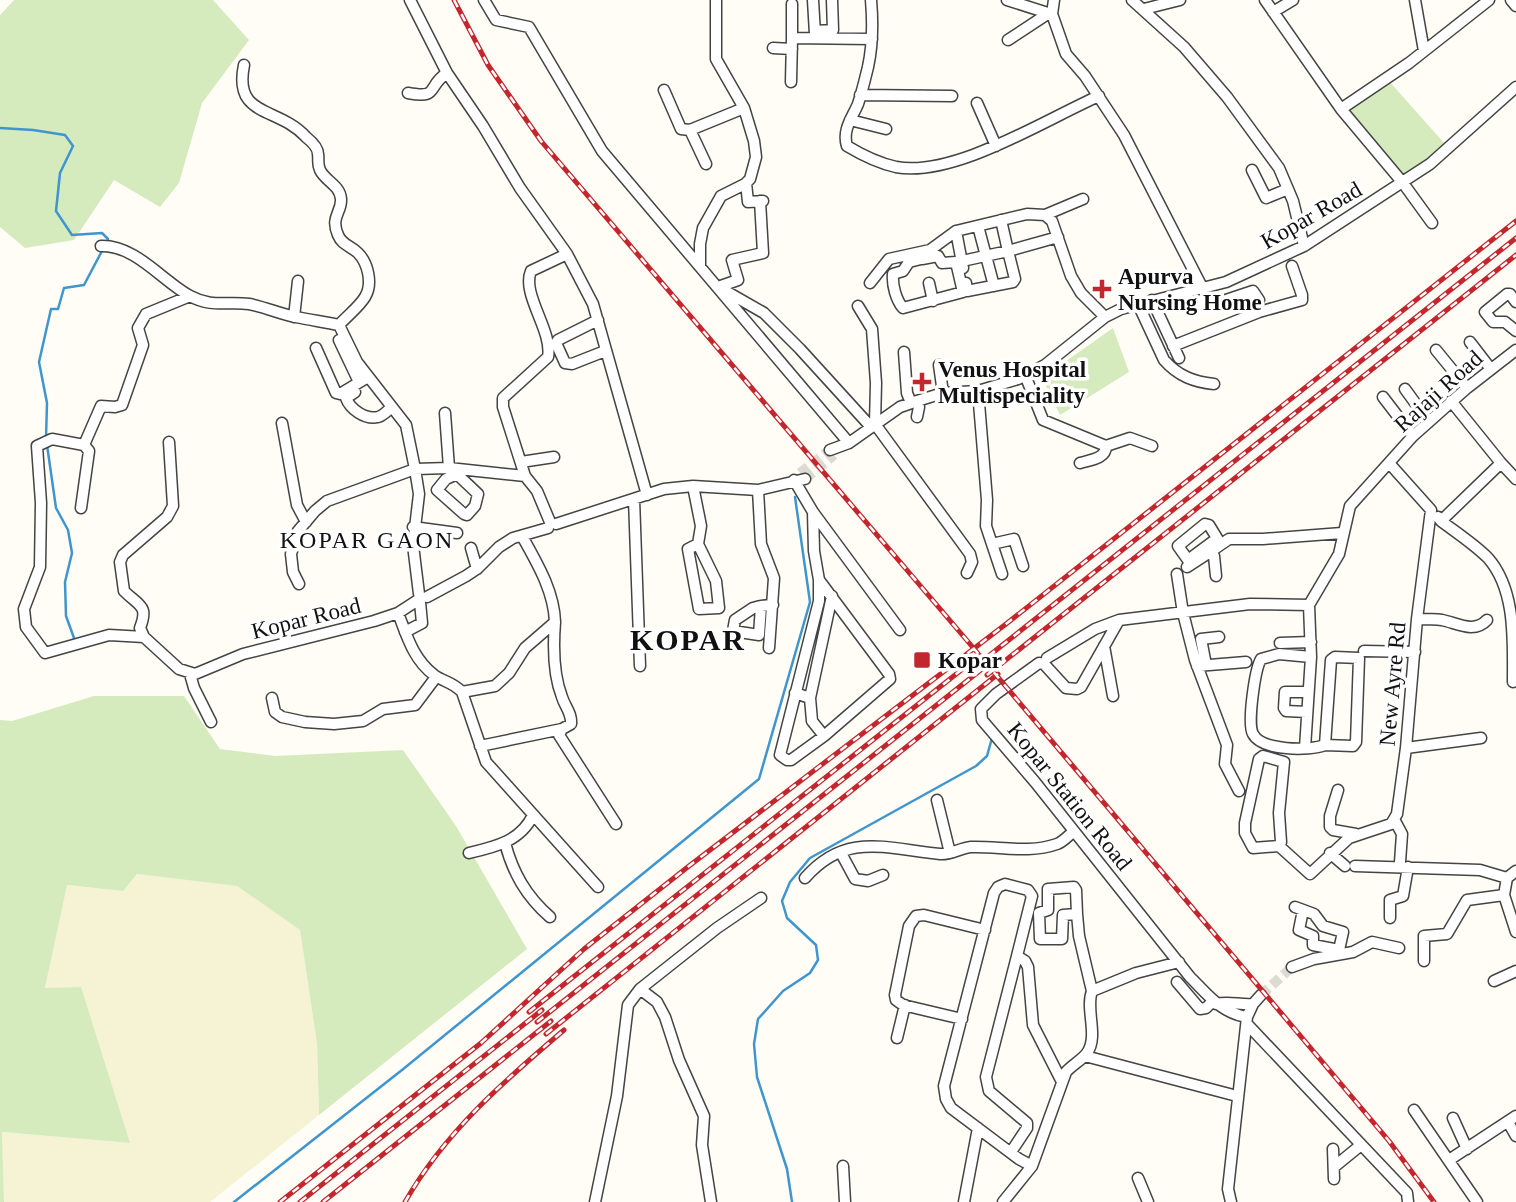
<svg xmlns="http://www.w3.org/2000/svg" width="1516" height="1202" font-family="'Times New Roman',serif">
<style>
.farmland{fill:#f6f3d4}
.green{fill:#d5ebbd}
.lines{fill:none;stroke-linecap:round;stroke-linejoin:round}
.stream{stroke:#3f96cf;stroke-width:2.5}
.minor-tunnel{stroke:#dbdad3;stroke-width:10;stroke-dasharray:10 5;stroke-linecap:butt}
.minor-casing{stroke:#444;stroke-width:13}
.minor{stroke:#fff;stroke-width:10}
.rail-casing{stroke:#c4262e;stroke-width:5}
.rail{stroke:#fff;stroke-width:2.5;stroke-dasharray:8;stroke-linecap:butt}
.poi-dot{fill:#c4262e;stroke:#fff;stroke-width:2.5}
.labels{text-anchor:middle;stroke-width:7;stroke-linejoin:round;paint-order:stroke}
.street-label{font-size:23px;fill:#111;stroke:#fff}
.poi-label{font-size:23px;font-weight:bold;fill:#111;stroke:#fff;text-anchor:start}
.neighbourhood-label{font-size:24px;letter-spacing:2px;fill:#111;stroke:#fff}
.district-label{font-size:30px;font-weight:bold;letter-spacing:2px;fill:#111;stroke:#fff}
</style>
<rect width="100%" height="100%" fill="#fffdf5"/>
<path class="farmland" d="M137 874 238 886 300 930 317 1044 319 1115 210 1202H4L2 1132 129 1143 45 989 66 885 123 891Z"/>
<path class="green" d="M14 0H213L249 40 202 103 179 183 160 207 114 180 74 240 25 248 0 227V15Z
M1388 80 1445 144 1402 178 1345 108Z
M1113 328 1129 372 1060 415 1042 378Z
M94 696H184L220 749 275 756 403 750 456 826 527 949 319 1115 317 1044 300 930 237 886 137 874 123 891 67 885 45 988 81 987 130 1143 2 1132 4 1202H0V720L12 721Z"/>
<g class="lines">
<path class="stream" d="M0 128 33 130 65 135 73 146 60 173 56 211 72 235 102 233 108 239 106 243
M46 438 47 403 39 362 51 309H58L64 288 84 285 103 249
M47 445 56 508 68 530 72 553 65 582 66 616 74 638
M234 1202 402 1070 759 779 810 602 795 497
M792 1202 787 1169 757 1077 754 1044 758 1019 783 991 810 973 818 960 816 945 787 918 782 901 790 882 810 858 976 766 987 756 992 738"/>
<path class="minor-tunnel" d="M800 473 830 450
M805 479 834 455
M1261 995 1292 967"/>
<defs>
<path id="minor" d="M410 0 447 73 483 126 520 188 567 254 593 304 647 495
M484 0 496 20 529 27 602 151 849 443
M813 0 815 34
M871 0C873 23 873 44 868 67 865 79 862 92 858 104 852 118 842 130 847 146 862 155 878 163 896 167 954 178 1046 119 1099 96
M1007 0 1051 14
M1054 0 1052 14 1066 54 1085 76 1124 135 1203 289
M1132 0 1184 47 1227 97 1279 168 1293 201 1304 246
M1265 0 1341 109 1403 183 1432 223
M1415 0 1424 51
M1511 0 1516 6
M1144 9 1180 0
M1273 12 1293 0
M815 31 833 30 832 0
M792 38V4
M1008 40 1049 13
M773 48 792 49
M244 65C233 118 278 106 306 137 311 141 318 148 318 154 319 160 317 164 320 170 325 181 340 185 341 199 342 212 330 217 338 235 342 245 351 246 358 253 368 263 373 284 365 297 359 307 347 316 339 325
M791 82 792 38 872 39
M664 90 681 129 690 130 744 108
M408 93C440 99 426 87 447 73
M860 95 952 96
M977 103 996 146
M1341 109 1409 63 1489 0
M850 120 886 129
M690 130 706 164
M1252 170 1266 198 1288 189
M746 183 748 202 763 201
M1045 215 1083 199
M1001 220 1008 251 1058 237
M978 226 994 286
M956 231 963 268
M101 246C136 245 162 281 190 296 212 308 227 301 249 304 265 307 280 314 296 317 310 320 325 322 339 325L357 362 406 425 415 469 449 468 525 476 537 491 550 522
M919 253 921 259 909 262 903 271 893 274C892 285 896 300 903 308L963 292 956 262 942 263 938 256 922 259
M962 261 1008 251 1015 279 1013 282 967 291 966 283
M700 266V244L703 228 721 196 745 184 750 179 756 157 754 141 744 108 716 59V0
M870 283 889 259 930 250 956 231 1027 214 1045 215 1052 221 1071 276 1081 293 1105 317
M929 283 933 301
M718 287 738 280 732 260 763 253 760 201
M722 289 764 313 800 349 871 427
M1152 300 1179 358
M1516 302 1510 294H1507L1485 312 1493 322H1505L1516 331
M1217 303 1253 291 1259 300
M1138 304 1164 360C1178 376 1194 382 1214 384
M858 306 872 329 876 383 875 424 970 554 972 562 967 573
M294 317 298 281
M598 320 558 340 556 343 565 363 572 364 605 351
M339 340 359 382
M1470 342 1490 368
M1173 346 1259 312 1302 300V295L1292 266
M316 348 336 393 340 394 368 377
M1436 350 1467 388
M904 352 907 393 911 403
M939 365 943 393
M1025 375 1043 420 1106 446C1106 459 1090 460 1080 463
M1405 389 1429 422
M978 391 987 500 986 526 1002 574
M355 392 346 398C350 409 365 420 378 417 383 416 388 410 392 407
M1383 397 1413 436
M1451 401 1501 463 1516 479
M445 413 449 468
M917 417 919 407 917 401
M282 423 297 505 306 522
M169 442 173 506 167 517 123 555 120 562 124 591C139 606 149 605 140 628L144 637 179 669 195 674 243 654 374 621 398 613 418 600
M1106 446 1130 438 1152 446
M830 450 849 443 900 407 917 401 943 393 978 391 1018 379 1045 365 1105 317 1121 309 1226 282 1304 246 1430 164 1516 87
M521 462 554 457
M455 475H458L478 494 475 506 467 515 464 514 437 490 446 479Z
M525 476 503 407V398L548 357C553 331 521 294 531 271L567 254
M794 480 813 512 900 630
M693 486 701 526 698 544 716 581 719 608 699 609 688 549 698 544
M758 490 761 544 774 578 769 648
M634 499 640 666
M81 508 89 451 84 445
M813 512 814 551 819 580V601L780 755 787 760H791L824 736
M1438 517 1441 521 1501 463
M1441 521C1457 533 1474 544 1488 558 1516 590 1513 640 1513 682
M556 524 664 489 693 486 758 490 805 479
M413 527 457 533
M522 536C537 563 554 591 555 622L525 648 509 673 495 686 462 692 486 762 598 887
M1215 540 1188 560 1178 546 1205 524 1209 525 1220 543
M992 544 1014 539 1023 566
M471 548 477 569
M1210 552 1229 539H1263L1342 533
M1187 567 1210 552 1214 556 1216 576
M1177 574 1183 613 1195 660 1227 745 1225 764 1239 791
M299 584 293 572 291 554 298 531 315 511 327 501 415 469 419 494 413 545 419 594
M427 597 466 576 478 568 499 547 513 538 548 528
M761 606 759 635 733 631 735 620 753 608C760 606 766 605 773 605
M398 613C407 636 413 659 434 675 444 682 453 682 462 692
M1417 619C1425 619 1434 619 1442 620 1457 623 1474 634 1487 620
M1119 620 1081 687 1077 689 1066 688 1044 664 1039 663 996 694 981 709 982 720 1035 782 1190 977C1208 995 1221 1013 1247 1017
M555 622C553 647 553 674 562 697 565 707 572 713 571 724L562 729 559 735 616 824
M405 632 422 623 420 602
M144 637 109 635 45 653 26 627 24 609 40 567 41 503 37 446 52 439 84 445 101 406 115 407 122 405 143 345 138 328 146 314 190 296
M1280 643 1311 642
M1104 646 1113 696
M1364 651 1415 652
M1311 657 1279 654 1261 659C1255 669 1247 724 1253 734 1262 751 1309 751 1325 745L1331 660 1335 657 1359 658 1356 742 1353 746 1325 745
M1047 658 1095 629 1119 620 1250 604 1309 605
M1206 665 1201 639 1219 637
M1197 666 1246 662
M190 674 194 688 211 722
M795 693 810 698 812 721 824 736 890 679 889 674 819 580
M272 698 275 712 282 717 305 722 334 724 363 721 383 709 415 705 436 677
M810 698 832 596
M1307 712 1286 711 1284 708 1285 692H1308
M480 746 562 729
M1305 748 1311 657 1309 605 1339 554 1350 506 1413 436 1467 388 1516 350
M1406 748 1481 738
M1263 756 1284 762 1279 813 1281 842 1279 846 1253 848 1245 833V823L1259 759Z
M1338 790 1330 816V827L1333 830 1356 834
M937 800 950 853
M1395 821 1402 834 1400 862
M505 843C513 873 526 896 550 917
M1279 846 1310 874 1349 838 1391 824 1397 814 1406 748 1417 619 1431 510 1389 463
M469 853C495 847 521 841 533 815
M841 853 855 879 868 881 883 875
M1330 853 1345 866
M1355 866 1480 870 1507 878
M1516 871 1507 878 1504 895 1516 932
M805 878C846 831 887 849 940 854 951 855 960 848 971 847 999 846 1029 854 1057 844 1063 842 1069 835 1074 831
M1074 887 1076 890 1077 914 1063 915 1062 939H1040L1039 913 1048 910V889Z
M1295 907 1314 914 1323 926 1343 932 1339 950 1313 945V936L1299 930 1303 910
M1077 914 1079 936 1092 991
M1390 918V900L1403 896 1408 867
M1424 961V936L1447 934 1467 900 1504 895
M1292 967 1314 959 1353 952 1372 942 1399 948
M1494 981 1516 971
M1177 982 1200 1009 1206 1008 1213 1001
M640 989 717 928 761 898
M1216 1004C1228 1001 1240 1005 1253 1004
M962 1019 903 1005 896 1000 895 995 909 926 916 916 924 915 985 930
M1247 1024 1407 1193 1408 1202
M897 1038 905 1005
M1085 1056 1237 1096
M1414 1110 1477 1202
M1453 1118 1467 1149
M1508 1122 1516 1136
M1333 1149 1334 1179
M1011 1152 1027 1128V1123L989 1091 986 1077 1017 956
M1449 1160 1516 1116
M843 1166 845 1202
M1032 1166 1019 1159 951 1108 946 1099 944 1086 994 893 998 887 1005 884 1028 890 1032 896 1017 956 1025 961 1028 967 1033 1025 1061 1080
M1334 1167 1361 1145
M1138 1178 1148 1202
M595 1202 617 1096 628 1005 640 989 657 1002 665 1017 679 1060 704 1116 702 1145 711 1202
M964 1202 978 1128
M1003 1202 1032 1166 1066 1072C1072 1065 1082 1060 1087 1053 1099 1036 1085 1009 1092 991L1136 973 1179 962
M1231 1202 1228 1189 1247 1017 1253 1004 1261 995"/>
</defs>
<use href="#minor" class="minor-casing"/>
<use href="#minor" class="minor"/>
<defs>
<path id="rail" d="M454 0 488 65 541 141 970 644 1389 1141 1434 1202
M976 666 1516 238
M987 675 1516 255
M529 1012 979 656
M537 1022 987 665
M546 1034 998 674
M280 1202 481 1043 584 949 689 866 1006 624 1516 221
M300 1202 542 1010
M323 1202 551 1021
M405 1202C445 1132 504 1081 564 1030"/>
</defs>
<use href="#rail" class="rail-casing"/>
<use href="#rail" class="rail"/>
</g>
<g class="poi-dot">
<path d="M1098.5 278.5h7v7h7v7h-7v7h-7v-7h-7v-7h7z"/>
<path d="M918.5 371.5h7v7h7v7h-7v7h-7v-7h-7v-7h7z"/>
<rect x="913" y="651" width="18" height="18" rx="3.5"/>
</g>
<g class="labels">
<g class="street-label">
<text transform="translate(1311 215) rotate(-30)" y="8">Kopar Road</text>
<text transform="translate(1438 391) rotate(-42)" y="8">Rajaji Road</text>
<text transform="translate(306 618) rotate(-14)" y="8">Kopar Road</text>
<text transform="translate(1392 684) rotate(-85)" y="8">New Ayre Rd</text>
<text transform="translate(1070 796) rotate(51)" y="8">Kopar Station Road</text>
</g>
<g class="poi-label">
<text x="1118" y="284">Apurva<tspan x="1118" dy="26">Nursing Home</tspan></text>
<text x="938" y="377">Venus Hospital<tspan x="938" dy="26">Multispeciality</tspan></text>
<text x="938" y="668">Kopar</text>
</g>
<g class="neighbourhood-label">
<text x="367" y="548">KOPAR GAON</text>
</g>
<g class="district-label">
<text x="688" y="650">KOPAR</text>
</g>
</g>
</svg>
